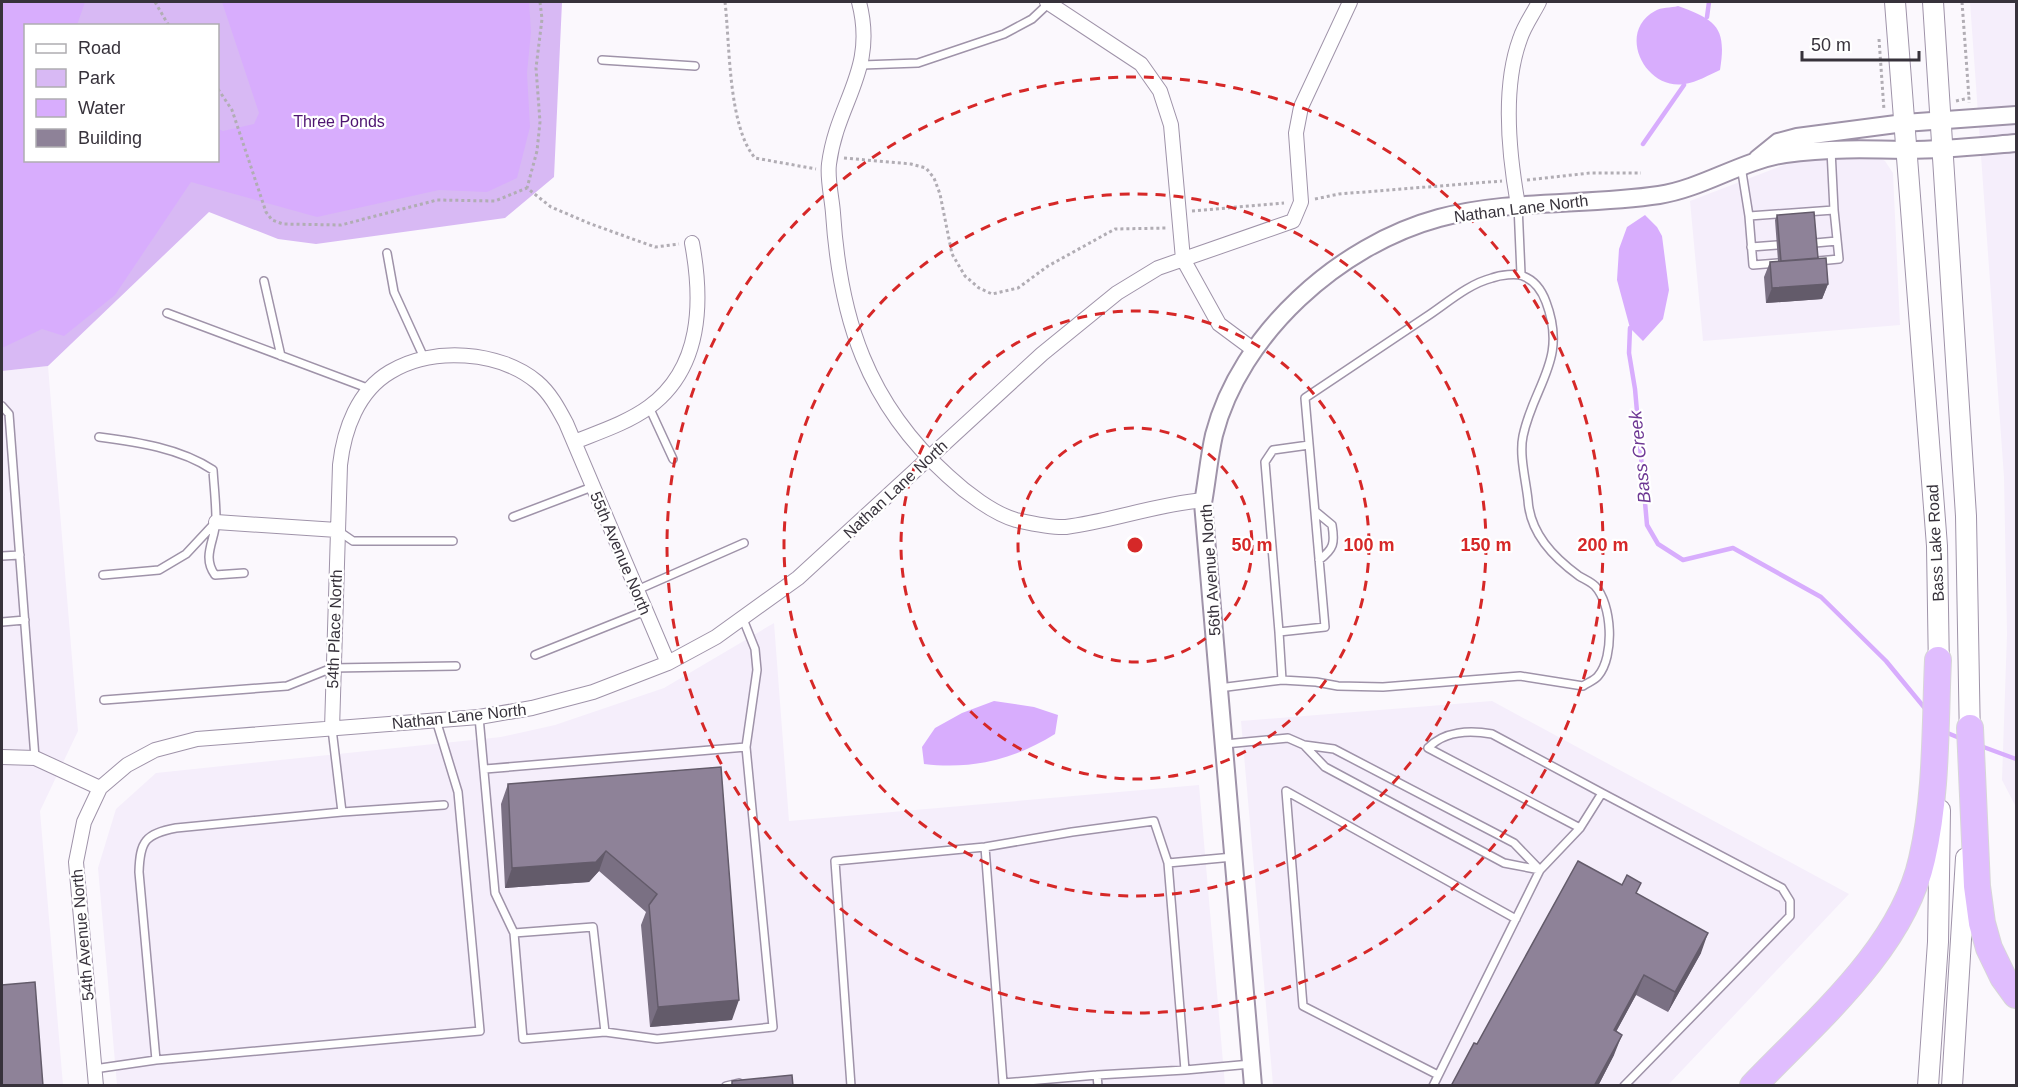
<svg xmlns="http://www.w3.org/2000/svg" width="2018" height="1087" font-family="Helvetica,sans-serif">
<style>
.built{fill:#f5eefb}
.green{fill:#d8b9f4;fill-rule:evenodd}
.water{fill:#d8adfd}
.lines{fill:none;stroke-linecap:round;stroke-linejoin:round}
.stream{stroke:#d8adfd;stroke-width:4.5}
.service-casing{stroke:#9f93a9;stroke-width:10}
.minor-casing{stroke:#9f93a9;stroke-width:16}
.tertiary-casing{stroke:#9f93a9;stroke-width:20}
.secondary-casing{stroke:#9f93a9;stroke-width:22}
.motorway-casing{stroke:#d7d6d8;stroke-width:28}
.path{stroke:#b1adb4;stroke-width:3;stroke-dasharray:3 3;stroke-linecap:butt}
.service{stroke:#fff;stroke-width:7}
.minor{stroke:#fff;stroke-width:14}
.tertiary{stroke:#fff;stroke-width:16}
.secondary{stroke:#fff;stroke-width:20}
.motorway{stroke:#e0bdfe;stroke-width:26}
.wall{fill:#7a7083}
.shaded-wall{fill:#635b6a}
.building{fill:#8e8298;stroke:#635b6a;stroke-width:1.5}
.ring{fill:none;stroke:#d62828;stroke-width:3;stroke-dasharray:10 8}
.labels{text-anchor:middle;stroke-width:4.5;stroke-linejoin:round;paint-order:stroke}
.park-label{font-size:16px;fill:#4e1471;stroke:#fff}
.street-label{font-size:16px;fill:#37323b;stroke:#fff}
.water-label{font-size:18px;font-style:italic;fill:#6e3894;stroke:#fff}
.centre{fill:#d62828;stroke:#fff;stroke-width:3}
.ring-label{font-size:18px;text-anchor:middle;font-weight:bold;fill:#d62828;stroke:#fff;stroke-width:4.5;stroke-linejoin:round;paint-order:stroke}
</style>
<rect width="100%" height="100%" fill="#fbf8fd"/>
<path class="built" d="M1970 2H2016V807L2002 780 2007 634 2004 477Z
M1875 156 1885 161 1893 173 1900 325 1703 341 1690 201 1794 161Z
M48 366 78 731 40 811 63 1085H2V371Z
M774 623 789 821 1199 785 1225 1085H117L98 868 116 809 156 773 501 737 555 725 664 688Z
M1492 701 1849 894 1668 1085H1273L1241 721Z"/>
<path class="green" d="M2 2H562L554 177 505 218 316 244 278 239 209 212 48 366 2 371ZM26 26H218V160H26Z"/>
<path class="water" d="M2 2H85L77 25 26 26V160H218V129L223 131 254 124 259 113 222 2H529L531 32 527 73 530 127 517 178 487 192 439 190 317 217 191 182 115 295 64 336 42 329 2 348Z
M1678 6C1716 20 1727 27 1720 70 1709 75 1697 82 1685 84 1645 91 1616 32 1655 11 1661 7 1671 8 1678 6Z
M1645 215 1657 227 1662 236 1669 290 1663 319 1643 341 1630 328 1617 280 1619 249 1627 227Z
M994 701 1034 707 1058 715 1055 734C1015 759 972 770 924 764L922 747 935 728 962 713Z"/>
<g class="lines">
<path class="stream" d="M1707 17 1709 2
M1643 144 1684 85
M1630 328 1629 353 1635 389 1647 525 1658 544 1683 560 1733 548 1821 597 1886 661 1928 712
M1945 732 1962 739
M1978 745 2016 759"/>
<defs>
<path id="service" d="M602 60 695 66
M862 65 918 63 1004 34 1032 19 1049 3
M1741 166 1749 216 1834 210 1831 150
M1518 205 1521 274
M1749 216 1753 265 1778 263
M1815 243 1837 241
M1751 247 1777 245
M387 253 394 292 425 360
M1818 261 1839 259 1834 210
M264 281 281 356
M167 313 370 389
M2 406 9 414 35 758
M649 407 673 459
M99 437C137 442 180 448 213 470 214 486 216 503 216 519 216 539 201 556 215 575L244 573
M1315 511 1332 525C1335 543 1334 549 1319 560
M513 517 592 487
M337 530 353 541H453
M2 556 20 555
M103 575 159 570 186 554 214 524
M637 590 744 543
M2 622 25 620
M1279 632 1265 462 1273 450 1309 445
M535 655 645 611
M1219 688 1282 680 1316 682 1338 686 1383 687 1520 676 1583 686C1587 683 1595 680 1598 676 1615 656 1612 604 1595 586 1591 582 1584 579 1579 576 1553 557 1530 533 1528 500 1526 481 1519 455 1523 436 1534 384 1568 360 1546 302 1542 291 1536 281 1523 276 1516 273 1500 275 1492 278 1468 284 1446 304 1426 317 1386 344 1345 371 1305 398L1325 627 1279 632 1282 680
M104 700 287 686 332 668 456 666
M479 717 495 893 514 933 523 1039 605 1032 657 1039 773 1027 746 747 757 670 755 649 743 619
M1225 744 1288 738 1304 745 1334 749 1514 843 1540 870
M1304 745 1325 767 1504 863 1540 870
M485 769 746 747
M342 812 444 805
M1580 828 1428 748C1444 731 1470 730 1492 734L1602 793
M985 847 1003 1083 1097 1075
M1233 857 1168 863 1185 1070 1251 1064
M514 933 593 927 605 1032
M156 1060 480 1031 458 792 436 720
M94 1069 156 1060 139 872C140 841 145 834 176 828L342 812 332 729
M1438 1075 1303 1006 1286 791 1516 919
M726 1086 739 1083
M851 1086 835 861 985 847 1072 832 1154 821 1168 863
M1098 1086 1097 1075 1185 1070
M1433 1086 1540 870 1580 828 1602 793 1782 888 1790 901V916L1624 1086"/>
<path id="minor" d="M859 2C877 71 837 101 829 164 827 179 832 198 833 213 840 319 867 403 948 476 965 492 994 514 1016 520 1030 523 1052 528 1066 527 1112 521 1157 504 1204 500
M1047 2 1141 64 1160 91 1171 125 1183 259 1219 324 1254 350
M1518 205C1509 155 1502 88 1520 39 1524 26 1533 14 1539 2
M574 442C599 432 627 423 649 407 702 368 703 302 692 243
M216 522 337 530
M332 729 340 465C344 429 358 391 390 372 432 346 500 351 537 382 550 393 558 408 566 423L668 663
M2 757 35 758 100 788
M96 1086 76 862 84 822 100 788 127 765 155 750 197 739 479 717 532 708 593 692 668 663 716 637 798 578 1042 354 1117 293 1158 268 1293 221 1301 202 1296 133 1301 107 1350 2"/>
<path id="tertiary" d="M1757 159 1778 142 1797 137 1904 123 2016 115
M1253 1086 1203 503C1207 481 1209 457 1214 435 1240 334 1339 245 1439 218 1510 199 1586 206 1659 195 1703 188 1741 161 1785 154 1827 148 1867 149 1908 150 1944 150 1981 146 2016 143"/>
<path id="secondary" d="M1895 2 1937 546 1939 672
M1933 2 1966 516 1970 742
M1928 1086 1938 942 1940 810
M1952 1086 1966 858"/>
<path id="motorway" d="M1970 728 1977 886 1982 923 1989 948 2003 977 2016 995
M1753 1086C1815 1021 1902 949 1922 859 1937 795 1935 725 1938 660"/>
</defs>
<use href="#service" class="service-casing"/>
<use href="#minor" class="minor-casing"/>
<use href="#tertiary" class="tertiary-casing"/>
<use href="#secondary" class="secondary-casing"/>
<use href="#motorway" class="motorway-casing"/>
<path class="path" d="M155 2 169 26
M540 2 542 19 536 68 540 122 537 151 527 188 551 207 591 224 655 247 679 244
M725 2C730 45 728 126 755 158L816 169
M1962 2 1969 98
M1879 39 1884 110
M218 89 232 110 266 212 272 220 283 224 341 225 437 200 495 201 527 188
M1956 101 1969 98V103
M844 158 911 164 926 168 934 178 940 194 952 254 965 276 979 288 992 294 1018 288 1048 266 1115 229 1167 228
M1527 180 1590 173H1641
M1315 199 1339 194 1502 181
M1192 211 1284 203"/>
<use href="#service" class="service"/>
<use href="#minor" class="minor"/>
<use href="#tertiary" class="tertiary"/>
<use href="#secondary" class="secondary"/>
<use href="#motorway" class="motorway"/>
</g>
<path class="wall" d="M1777 215 1818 258 1828 284 1822 299 1766 303 1764 277 1770 262 1778 261 1775 220Z
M721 767 732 1020 650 1027 641 925 646 912 599 871 589 882 505 888 501 804 508 784Z
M1638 894 1701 953 1668 1012 1636 995 1616 1032 1614 1055 1598 1086H1451L1477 1044Z"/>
<path class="shaded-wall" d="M1828 284 1822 299 1766 303 1772 288Z
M606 851 599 871 589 882 505 888 512 868Z
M1708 933 1701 953 1668 1012 1675 992Z
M1644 975 1636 995 1606 1050 1614 1030Z
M739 1000 732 1020 650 1027 658 1007Z
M1622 1035 1614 1055 1598 1086H1594Z"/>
<path class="building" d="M1814 212 1818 258 1781 261 1777 215Z
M1826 258 1828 284 1772 288 1770 262Z
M721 767 739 1000 658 1007 649 905 657 894 606 851 596 862 512 868 508 784Z
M1578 861 1622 885 1627 875 1641 883 1636 893 1708 933 1675 992 1644 975 1614 1030 1622 1035 1594 1086H1451L1474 1043 1477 1044Z
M35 982 43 1086H2V985Z
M792 1075 793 1086H732V1081Z"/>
<g class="ring">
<circle cx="1135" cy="545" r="117"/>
<circle cx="1135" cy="545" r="234"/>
<circle cx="1135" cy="545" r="351"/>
<circle cx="1135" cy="545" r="468"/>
</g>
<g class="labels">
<g class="park-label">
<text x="339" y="127">Three Ponds</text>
</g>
<g class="street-label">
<text transform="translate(1521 208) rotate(-7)" y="6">Nathan Lane North</text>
<text transform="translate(895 489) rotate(-43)" y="6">Nathan Lane North</text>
<text transform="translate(1935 543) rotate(-93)" y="6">Bass Lake Road</text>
<text transform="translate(621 553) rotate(67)" y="6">55th Avenue North</text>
<text transform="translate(1210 570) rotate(-94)" y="6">56th Avenue North</text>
<text transform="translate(334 629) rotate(-88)" y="6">54th Place North</text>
<text transform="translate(459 716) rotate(-6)" y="6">Nathan Lane North</text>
<text transform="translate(82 935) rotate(-95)" y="6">54th Avenue North</text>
</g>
<g class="water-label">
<text transform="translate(1640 457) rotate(-96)" y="6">Bass Creek</text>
</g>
</g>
<circle cx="1135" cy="545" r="9" class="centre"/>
<g class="ring-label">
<text x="1252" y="551">50 m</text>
<text x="1369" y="551">100 m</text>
<text x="1486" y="551">150 m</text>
<text x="1603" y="551">200 m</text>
</g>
<rect width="2018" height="1087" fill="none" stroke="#37323b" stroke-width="6"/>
<rect x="24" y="24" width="195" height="138" fill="#ffffff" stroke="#afadb1" stroke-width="1.5"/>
<rect x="36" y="44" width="30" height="9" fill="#ffffff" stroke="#afadb1" stroke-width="1.5"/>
<text x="78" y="54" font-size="18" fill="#37323b">Road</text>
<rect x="36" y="69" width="30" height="18" fill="#d8b9f4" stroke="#afadb1" stroke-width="1.5"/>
<text x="78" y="84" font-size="18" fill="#37323b">Park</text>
<rect x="36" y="99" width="30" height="18" fill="#d8adfd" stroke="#afadb1" stroke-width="1.5"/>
<text x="78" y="114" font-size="18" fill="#37323b">Water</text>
<rect x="36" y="129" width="30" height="18" fill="#8e8298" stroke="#afadb1" stroke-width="1.5"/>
<text x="78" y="144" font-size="18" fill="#37323b">Building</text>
<path d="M1802 51v9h117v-9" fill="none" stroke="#37323b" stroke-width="3"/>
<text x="1811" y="51" font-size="18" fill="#37323b" stroke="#ffffff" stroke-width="4.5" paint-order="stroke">50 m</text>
</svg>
